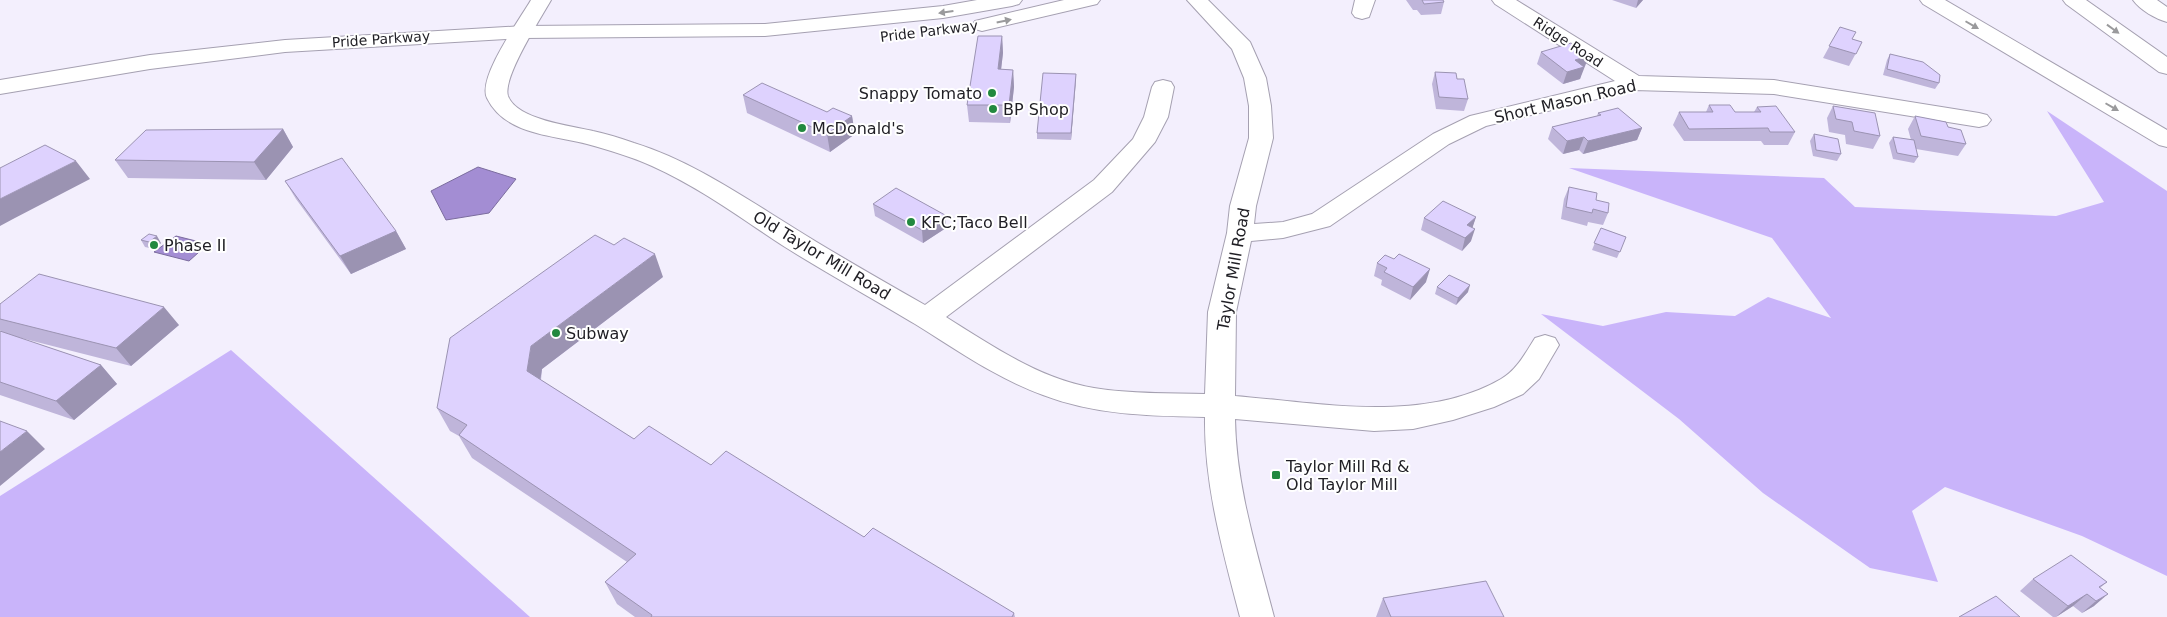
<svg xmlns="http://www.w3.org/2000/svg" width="2167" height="617" font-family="'DejaVu Sans',sans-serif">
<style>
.green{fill:#c9b4fa}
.water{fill:#a38dd3;stroke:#7b6c9e}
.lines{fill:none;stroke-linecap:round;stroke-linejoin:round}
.minor-casing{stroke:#a5a0b1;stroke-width:2}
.major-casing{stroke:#a5a0b1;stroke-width:2}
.highway-casing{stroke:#a5a0b1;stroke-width:2}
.minor{fill:#fff;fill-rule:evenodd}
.major{fill:#fff;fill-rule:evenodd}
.highway{fill:#fff;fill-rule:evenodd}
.wall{fill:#bfb5da}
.shaded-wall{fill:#9b93b2}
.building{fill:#ded2fe;stroke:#9b93b2}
.oneway{fill:#9a9a9c}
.poi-dot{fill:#22893f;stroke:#fff;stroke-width:2}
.labels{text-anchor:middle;stroke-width:4;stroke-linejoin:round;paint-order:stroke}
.far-street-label{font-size:14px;fill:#1f1e24;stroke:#fff}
.poi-label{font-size:16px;fill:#1f1e24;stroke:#fff;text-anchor:start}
.street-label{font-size:16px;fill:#1f1e24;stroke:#fff}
</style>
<rect width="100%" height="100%" fill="#f3effd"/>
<path class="green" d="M2047 111 2167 191V576L2082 536 1945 487 1912 511 1938 582 1870 568 1763 493 1679 419 1541 314 1603 326 1666 312 1735 316 1768 297 1831 318 1772 238 1569 168 1824 178 1855 207 2056 216 2104 202Z
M231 350 530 617H0V496Z"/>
<path class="water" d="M478 167 516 179 489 213 446 220 431 191Z
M176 236 208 244 189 261 154 252Z"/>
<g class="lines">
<defs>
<path id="minor" d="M531 0H551C541 18 502 78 508 96 517 120 572 126 593 131 607 134 620 138 634 143 692 161 742 196 794 228 837 255 881 280 925 305L1094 180 1133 139 1144 117 1152 87 1155 82 1163 80 1171 82 1174 87 1168 117 1155 142 1112 192 946 317C992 346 1040 379 1094 388 1131 394 1168 393 1205 394L1208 312 1227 233 1230 206 1249 138V106L1244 78 1232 49 1187 0H1208L1250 42 1266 78 1271 106 1273 138 1256 206 1254 224 1283 222 1312 214 1433 134 1470 116 1615 81 1495 4 1492 0H1516L1639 76 1774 80 1979 113 1987 115 1991 120 1987 125 1979 127 1774 94 1634 90 1486 126 1449 144 1330 226 1283 238 1251 241 1236 312 1235 396C1320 403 1423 424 1501 379 1517 370 1526 352 1535 338L1545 335 1555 338 1559 345 1539 379 1523 394 1494 407 1453 420 1413 429 1374 431 1235 419C1236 486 1257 552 1274 617H1240C1223 552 1204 485 1205 417 1149 416 1095 415 1043 395 996 378 957 350 915 324 872 298 828 274 785 247 742 219 699 187 652 166 632 157 609 150 587 144 553 135 505 135 487 98 477 78 520 19 531 0Z
M1355 0H1375L1369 17 1362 19 1355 17 1352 13Z"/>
<path id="major" d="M977 0H1022L1019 4 1012 6 943 18 765 36 523 38 285 52 150 69 0 94V80L150 55 285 40 523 26 765 24 943 6Z
M1064 0H1100L1097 4 982 31 975 29 972 25 975 21Z"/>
<path id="highway" d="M1920 0H1945L2167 130V147L2159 145 1923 4Z
M2063 0H2086L2167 57V74L2159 72 2066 4Z
M2133 0H2157L2167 7V22C2156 19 2140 10 2133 0Z"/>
</defs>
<use href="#minor" class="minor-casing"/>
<use href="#major" class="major-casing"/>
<use href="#highway" class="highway-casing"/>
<use href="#minor" class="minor"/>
<use href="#major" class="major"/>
<use href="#highway" class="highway"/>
</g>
<path class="wall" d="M1406 0H1443L1444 2 1441 14 1421 15 1417 10H1413Z
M1612 0H1643L1636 8Z
M1840 27 1852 39 1862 42 1849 66 1823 58Z
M1002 36 1003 53 1001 69 1013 70 1014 87 1010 123 969 122 967 105Z
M1541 52 1584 68H1583L1580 79 1563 84 1537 64Z
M1890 54 1939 83 1935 89 1883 75 1887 60Z
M1435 72 1457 79 1468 99 1464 111 1436 109 1432 84Z
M1076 74 1071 140 1037 139V133Z
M743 95 827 112 852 116 855 134 830 152 747 113Z
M1709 105 1735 112H1754L1757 107 1795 132 1788 145H1764L1761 141H1684L1673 125 1679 112H1706Z
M1833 106 1880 136 1873 149 1846 144 1845 135 1829 132 1827 118Z
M1598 113 1642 128 1637 140 1583 154 1579 150 1563 154 1548 139 1552 127 1597 116Z
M1915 116 1948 127 1966 144 1958 156 1916 149 1918 157 1914 163 1893 159 1889 143 1893 137 1911 140 1908 129Z
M283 129 293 147 266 180 128 178 115 160Z
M1814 134 1841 154 1837 161 1813 156 1810 141Z
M285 181 396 231 406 249 351 274 296 199Z
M1569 187 1596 200 1608 213 1603 225 1588 222 1587 226 1561 219 1564 199Z
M873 204 945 215 946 228 923 243 875 216Z
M1476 217 1472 228 1471 241 1462 251 1421 230 1424 218Z
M1601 228 1626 237 1617 258 1592 250Z
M141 240 161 243 154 249 145 247Z
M1377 263 1426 282 1410 300 1381 285 1382 280 1374 276Z
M663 277 542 369 541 380 634 439 711 465 864 537 1014 613 1015 617H635L617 604 605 582 627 562 472 458 459 436 450 431 437 408Z
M1437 287 1468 292 1456 305 1435 294Z
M0 304 179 325 131 366 17 337 101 365 117 384 74 420 0 395V331L2 332 0 330Z
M2033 579 2107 582 2100 588 2094 606 2082 613 2073 606 2056 617H2053L2020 591Z
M1383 598 1504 617H1376Z"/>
<path class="shaded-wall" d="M1638 0H1643L1636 8Z
M1002 36 1003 53 999 87 998 69Z
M1589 56 1580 79 1563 84 1567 72 1575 60Z
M1013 70 1014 87 1010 123 1009 105Z
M1076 74V80L1071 140V133Z
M852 116 855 134 830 152 827 134Z
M1642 128 1637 140 1583 154 1588 141Z
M283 129 293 147 266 180 254 162Z
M1584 137 1579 150 1563 154 1567 141Z
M76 161 90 179 13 219 0 226V199Z
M945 215 946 228 923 243 922 230Z
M1476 217 1472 229 1463 238 1467 225Z
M1475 229 1471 241 1462 251 1465 238Z
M396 231 406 249 351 274 340 256Z
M157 236 161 243 154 249 149 242Z
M655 254 663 277 542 369 538 394 527 371 531 346Z
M1430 269 1426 282 1410 300 1413 287Z
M1470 285 1468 292 1456 305 1458 298Z
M164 307 179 325 131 366 116 348Z
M101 365 117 384 74 420 56 401Z
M27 431 45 449 0 486V452Z
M2087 594 2073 606 2056 617 2068 606Z
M2108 594 2094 606 2082 613 2096 601Z"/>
<path class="building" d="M1422 0H1443L1444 2 1424 4Z
M1840 27 1856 32 1852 39 1862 42 1856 54 1829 46Z
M978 36H1002L998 69 1013 70 1009 105H967Z
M1571 43 1589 56 1575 60 1584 67 1567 72 1541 52Z
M1890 54 1923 62 1940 75 1939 83 1887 69Z
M1435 72 1456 73 1457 79H1464L1468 99 1439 97Z
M1043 73 1076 74 1071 133H1037Z
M762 83 827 112 833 108 852 116 827 134 743 95Z
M1709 105H1730L1735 112H1761L1757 107 1776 106 1795 132H1770L1768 128 1689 129 1679 112H1713Z
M1833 106 1875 113 1880 136 1854 131 1852 122 1836 119Z
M1618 108 1642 128 1588 141 1584 137 1567 141 1552 127 1601 115 1598 113Z
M1915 116 1946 122 1948 127 1961 130 1966 144 1921 136Z
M283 129 254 162 115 160 146 130Z
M1814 134 1838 139 1841 154 1816 150Z
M1893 137 1914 140 1918 157 1897 153Z
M45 145 76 161 0 199V168Z
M342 158 396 231 340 256 285 181Z
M1569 187 1597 193 1596 200 1609 203 1608 213 1593 209 1592 213 1566 207Z
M896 188 945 215 922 230 873 204Z
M1443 201 1476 217 1467 225 1475 229 1465 238 1424 218Z
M1601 228 1626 237 1620 252 1594 243Z
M149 234 157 236 149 242 141 240Z
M595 235 614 245 624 238 655 254 531 346 527 371 634 439 649 426 711 465 726 451 864 537 873 528 1014 613 1012 617H651L652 615 605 582 636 554 459 435 467 425 437 408 450 338Z
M1399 254 1430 269 1413 287 1384 272 1387 268 1377 263 1385 255 1394 259Z
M39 274 164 307 116 348 0 319V304Z
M1449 275 1470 285 1458 298 1437 287Z
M0 331 101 365 56 401 0 382Z
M0 421 27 431 0 452Z
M2071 555 2107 582 2099 587 2108 594 2096 601 2087 594 2068 606 2033 579Z
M1486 581 1504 617H1391L1383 598Z
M1996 596 2020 617H1959Z"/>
<defs><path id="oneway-solid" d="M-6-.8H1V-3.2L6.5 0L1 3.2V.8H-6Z" transform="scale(1.25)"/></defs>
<g class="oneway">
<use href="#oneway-solid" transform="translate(946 12) rotate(172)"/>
<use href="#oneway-solid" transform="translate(1004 21) rotate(-12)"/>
<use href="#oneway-solid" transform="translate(1972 25) rotate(30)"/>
<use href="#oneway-solid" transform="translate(2113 29) rotate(36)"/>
<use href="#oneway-solid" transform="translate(2112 107) rotate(30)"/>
</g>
<g class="poi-dot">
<circle cx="992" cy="93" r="5"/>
<circle cx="993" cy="109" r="5"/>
<circle cx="802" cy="128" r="5"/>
<circle cx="911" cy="222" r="5"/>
<circle cx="154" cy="245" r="5"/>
<circle cx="556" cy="333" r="5"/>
<rect x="1271" y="470" width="10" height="10" rx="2.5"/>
</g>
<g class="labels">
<g class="far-street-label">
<text transform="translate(929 31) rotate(-7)" y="5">Pride Parkway</text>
<text transform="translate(381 39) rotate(-4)" y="5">Pride Parkway</text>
<text transform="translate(1568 42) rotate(33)" y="5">Ridge Road</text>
</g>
<g class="poi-label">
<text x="982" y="99" text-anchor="end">Snappy Tomato</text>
<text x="1003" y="115">BP Shop</text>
<text x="812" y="134">McDonald's</text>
<text x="921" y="228">KFC;Taco Bell</text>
<text x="164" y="251">Phase II</text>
<text x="566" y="339">Subway</text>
<text x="1286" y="472">Taylor Mill Rd &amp;<tspan x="1286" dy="18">Old Taylor Mill</tspan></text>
</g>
<g class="street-label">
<text transform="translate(1565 101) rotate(-13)" y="6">Short Mason Road</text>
<text transform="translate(822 255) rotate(31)" y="6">Old Taylor Mill Road</text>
<text transform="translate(1233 269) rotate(-80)" y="6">Taylor Mill Road</text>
</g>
</g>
</svg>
